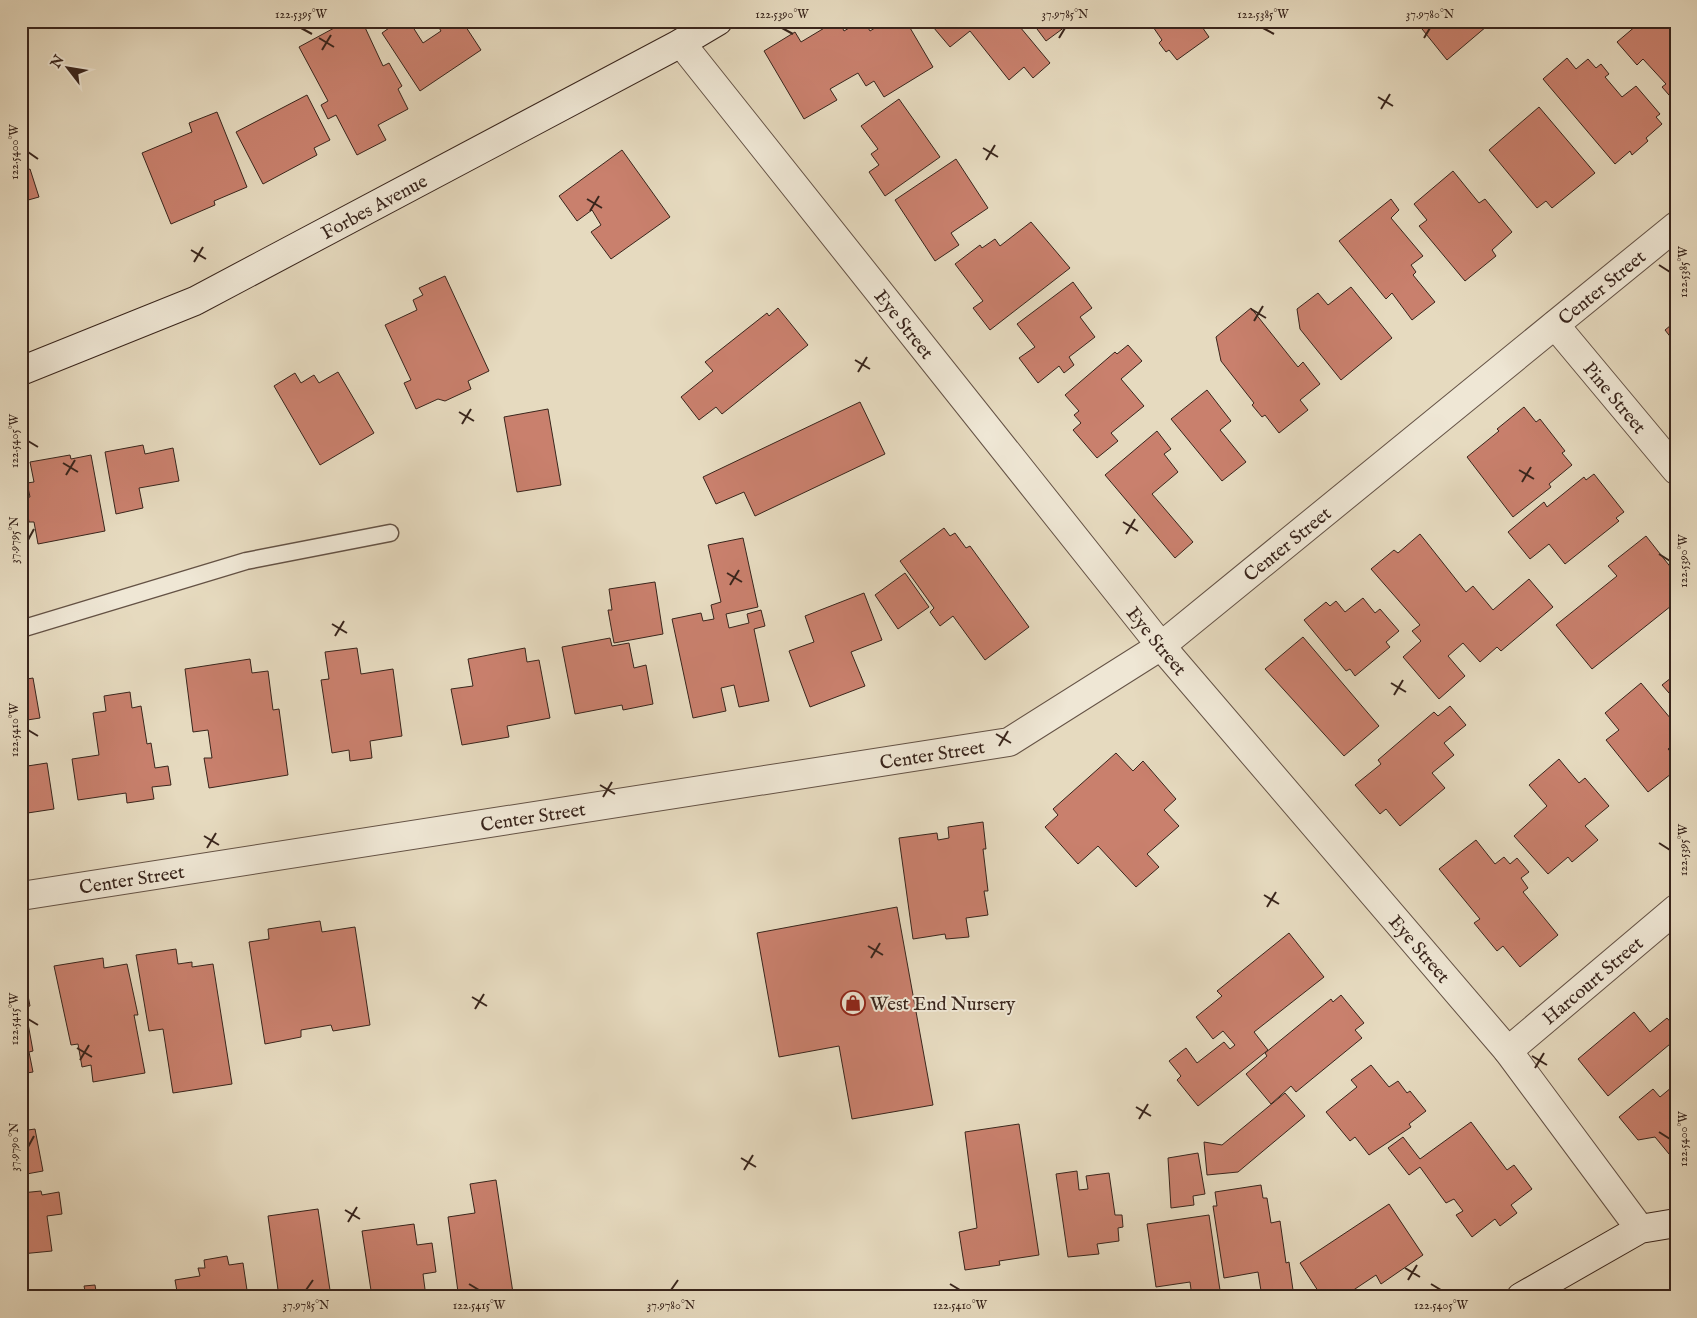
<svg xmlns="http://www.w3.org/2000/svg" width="1697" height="1318" font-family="'IM FELL English',serif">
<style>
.building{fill:#c9806d;stroke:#39251c}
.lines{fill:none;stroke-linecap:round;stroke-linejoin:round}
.lane-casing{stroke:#645245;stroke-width:19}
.street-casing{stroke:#645245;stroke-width:30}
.secondary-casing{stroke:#39251c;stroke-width:30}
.lane{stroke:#efe7d5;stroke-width:16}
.street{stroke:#efe7d5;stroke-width:28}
.secondary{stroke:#efe7d5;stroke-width:28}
.ticks{fill:none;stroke:#39251c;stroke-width:2}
.labels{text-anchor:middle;stroke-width:4;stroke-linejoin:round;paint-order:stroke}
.street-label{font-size:19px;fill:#39251c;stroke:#efe7d5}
.poi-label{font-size:19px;fill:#39251c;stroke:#efe7d5;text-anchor:start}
.neatline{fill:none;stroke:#39251c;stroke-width:2}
.ticks-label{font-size:12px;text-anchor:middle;fill:#39251c}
</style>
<rect width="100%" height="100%" fill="#e6dabf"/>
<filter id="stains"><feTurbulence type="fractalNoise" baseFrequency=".004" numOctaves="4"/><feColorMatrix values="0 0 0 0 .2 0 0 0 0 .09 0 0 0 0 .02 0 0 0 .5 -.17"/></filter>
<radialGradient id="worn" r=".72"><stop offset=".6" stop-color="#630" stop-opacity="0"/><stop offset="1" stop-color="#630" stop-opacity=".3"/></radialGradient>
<path class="building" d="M347 21H362L383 66 389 63 402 86 398 89 408 109 378 125 386 140 357 155 336 115 328 119 321 105 328 101 299 47Z
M399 21H409L423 43 441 31 435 21H462L481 50 420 91 382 33Z
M836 21H839L844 31 861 21H864L870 31 886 21H906L933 67 884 97 874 81 866 86 858 73 830 89 837 100 804 119 764 51 795 32 801 42Z
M928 21H1015L1050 63 1033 78 1024 67 1009 80 970 31 950 47Z
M1031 21H1073L1046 41Z
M1149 21H1198L1209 37 1177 60 1169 50 1166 52 1159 43 1162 40Z
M1421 21H1493L1447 60 1418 24Z
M1635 21H1676V103L1662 87 1666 84 1643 59 1637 65 1617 42 1637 25Z
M1567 58 1576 69 1588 59 1596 68 1601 64 1609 74 1605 77 1622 97 1636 86 1660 114 1656 117 1662 124 1646 138 1648 141 1632 155 1630 151 1615 164 1543 79Z
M307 95 330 140 314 148 317 155 263 184 236 132Z
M899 99 940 157 885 196 869 172 879 165 871 154 878 149 861 126Z
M1539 107 1595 173 1552 208 1546 201 1537 208 1489 150Z
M217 112 247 187 214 201 215 205 171 224 142 153 192 132 189 123Z
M622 150 670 217 611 259 591 232 601 225 592 210 577 221 559 196Z
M956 159 988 208 951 233 959 245 935 261 895 200Z
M30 169 39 197 21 202V172Z
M1453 171 1479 203 1485 199 1512 232 1492 250 1496 256 1465 281 1419 226 1427 220 1414 204Z
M1391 199 1399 210 1391 218 1423 256 1411 265 1416 272 1413 275 1435 302 1412 320 1392 293 1386 299 1339 241Z
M1031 222 1070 268 990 330 973 308 983 301 955 264 980 245 982 248 995 239 1000 246Z
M445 276 489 371 468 381 471 389 445 401 438 399 416 409 404 383 411 380 385 325 417 310 413 300 423 295 419 288Z
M1073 282 1092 308 1080 317 1095 337 1069 357 1074 365 1064 373 1059 366 1038 383 1019 358 1035 347 1017 324Z
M1351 287 1392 338 1341 380 1300 329 1297 309 1318 293 1328 305Z
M778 308 808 345 722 414 716 407 699 420 681 397 713 371 705 362 767 313 769 316Z
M1251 308 1298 367 1303 362 1320 384 1300 400 1308 410 1279 433 1265 415 1262 417 1252 405 1254 403 1221 361 1216 337Z
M1676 321V344L1665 330Z
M1128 345 1142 361 1121 379 1144 406 1111 433 1118 441 1097 458 1073 430 1081 423 1074 415 1079 411 1065 395 1115 352 1117 354Z
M338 372 374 433 320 465 274 386 295 373 301 383 314 375 319 383Z
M1207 390 1231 421 1220 430 1246 462 1222 481 1171 419Z
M860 402 885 454 755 516 744 492 716 504 703 477Z
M1524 407 1536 422 1540 419 1565 451 1562 453 1572 465 1549 484 1551 487 1513 517 1467 457 1499 431 1497 429Z
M548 409 561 485 517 492 504 417Z
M1157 431 1171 449 1164 454 1178 472 1152 494 1193 542 1175 558 1105 475Z
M143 445 145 454 173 448 179 481 139 488 143 508 116 514 105 452Z
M70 455 71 459 91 455 105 531 38 544 34 522H29L25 498 30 497 27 483 34 482 30 462Z
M1594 474 1624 512 1616 518 1619 521 1565 564 1549 544 1530 559 1508 532 1544 502 1547 507 1584 477 1586 480Z
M944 528 950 536 955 533 966 548 970 546 1029 627 985 660 953 616 940 626 930 612 934 608 900 561Z
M1420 534 1466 592 1473 586 1493 610 1529 579 1553 607 1501 651 1497 647 1480 662 1463 643 1448 656 1465 676 1439 699 1403 657 1421 641 1412 631 1420 625 1371 569 1394 550 1398 553Z
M1646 536 1676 574V602L1592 669 1556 625 1617 576 1608 566Z
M743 538 758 607 726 614 729 628 749 623 747 614 761 610 765 626 754 629 769 701 739 707 734 685 721 688 726 711 693 718 672 619 701 613 703 621 714 619 711 605 721 602 708 545Z
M905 573 929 607 898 629 875 595Z
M655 582 663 634 614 643 608 610H612L609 589Z
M864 593 882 640 851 652 865 686 810 707 789 651 814 642 805 616Z
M1363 598 1375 613 1380 609 1399 631 1386 642 1390 647 1355 676 1350 669 1346 671 1304 620 1326 602 1330 606 1336 601 1345 612Z
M1303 637 1379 726 1344 756 1265 669Z
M610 638 612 646 629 643 634 668 646 665 653 704 623 710 622 705 575 714 562 647Z
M357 648 361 674 393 669 402 736 370 741 372 758 350 761 349 750 332 753 321 680 329 679 325 652Z
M525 648 527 662 539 660 550 718 507 726 509 737 462 745 451 689 473 686 468 659Z
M250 659 252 673 268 671 273 710 279 709 288 775 209 788 204 758H212L208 730 193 732 185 669Z
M1676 674V701L1662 685Z
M33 678 40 718 21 721V680Z
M1641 683 1676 725V742L1668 749 1676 758V770L1648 792 1606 740 1619 730 1605 713Z
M130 692 132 708 141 706 147 744 151 743 155 768 168 766 171 785 152 787 154 799 127 803 126 793 78 800 72 759 99 755 93 713 106 711 104 696Z
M1450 706 1466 725 1444 743 1454 755 1432 773 1445 788 1400 826 1386 809 1380 814 1355 785 1381 764 1378 760 1434 712 1438 716Z
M1116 753 1133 771 1143 761 1176 799 1164 810 1179 826 1147 854 1159 867 1136 887 1098 846 1078 864 1045 827 1058 815 1053 809Z
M1559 759 1579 783 1585 778 1609 806 1585 826 1598 840 1572 862 1568 857 1548 874 1514 836 1547 806 1529 785Z
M47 763 54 809 21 814V767Z
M983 822 986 849H983L988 891H984L988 915 966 918 969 937 946 939 945 934 913 939 899 838 937 833 938 840 949 838 948 827Z
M1476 840 1495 864 1504 857 1510 864 1517 858 1529 872 1521 878 1528 888 1523 892 1558 935 1520 967 1503 946 1497 951 1474 923 1480 919 1439 869Z
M897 907 933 1105 852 1119 839 1046 779 1057 757 933Z
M320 921 322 932 355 927 370 1025 333 1031 331 1025 301 1030V1037L265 1044 249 942 269 939 268 929Z
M1289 933 1324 977 1254 1032 1268 1050 1198 1106 1177 1080 1181 1076 1169 1061 1186 1048 1197 1063 1224 1042 1230 1049 1235 1045 1223 1031 1213 1039 1196 1017 1222 996 1217 991Z
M176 949 178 964 192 962V967L213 964 232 1084 173 1093 163 1029 149 1031 136 955Z
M103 958 104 968 127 964 138 1015H134L145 1073 93 1082 91 1065 82 1067 78 1044 71 1045 54 966Z
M25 980 30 1006 25 1007 33 1051 29 1052 33 1072 21 1074V981Z
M1341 995 1364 1023 1355 1030 1362 1038 1296 1092 1291 1086 1271 1104 1246 1074 1267 1056 1265 1053 1331 999 1333 1002Z
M1634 1012 1650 1032 1667 1018 1676 1028V1039L1608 1096 1578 1059Z
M1371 1065 1389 1087 1398 1081 1407 1093 1410 1091 1426 1111 1409 1124 1411 1127 1369 1155 1355 1137 1350 1141 1326 1112 1357 1087 1351 1080Z
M1672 1087 1676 1093V1158L1674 1160 1655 1137 1638 1140 1619 1117 1653 1089 1660 1097Z
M1285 1093 1305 1116 1238 1172 1207 1175 1204 1142 1222 1145Z
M1471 1122 1507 1170 1514 1165 1532 1189 1511 1205 1517 1213 1500 1226 1495 1219 1472 1237 1456 1215 1463 1211 1454 1199 1446 1203 1420 1167 1409 1175 1388 1148 1403 1137 1420 1159Z
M1019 1124 1039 1255 999 1261 1000 1265 965 1270 959 1232 977 1228 965 1132Z
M35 1129 43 1171 21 1175V1131Z
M1198 1153 1205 1194 1193 1196 1194 1205 1171 1208 1168 1158Z
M1077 1171 1079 1190 1088 1189 1086 1176 1109 1173 1115 1215H1122L1123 1227 1118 1228 1119 1241 1097 1244 1099 1254 1068 1257 1056 1174Z
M496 1180 513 1293 503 1295V1297H457L456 1292H458L448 1217 475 1213 470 1184Z
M1261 1185 1263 1198H1267L1271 1223 1280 1221 1286 1263 1289 1262 1294 1297H1262L1258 1272 1224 1278 1213 1206H1217L1215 1192Z
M41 1191 42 1195 59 1192 62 1214 47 1216 52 1251 21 1254V1193Z
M1389 1204 1423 1255 1381 1284 1376 1275 1343 1297H1322L1300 1263Z
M318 1209 331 1297H279L268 1216Z
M1209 1215 1221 1297H1192L1190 1282 1156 1287 1147 1224Z
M414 1224 417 1245 432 1243 436 1272 423 1274 426 1297H372L362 1231Z
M227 1256 229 1265 243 1263 248 1297H178L175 1280 200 1276 198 1268H205L204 1260Z
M95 1285 97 1297H74L86 1295 84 1286Z
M158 1292 159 1297H121Z"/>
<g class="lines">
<defs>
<path id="lane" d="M21 629 246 561 390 533"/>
<g id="street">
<path id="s1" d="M681 43 1161 646 1508 1051 1640 1229"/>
<path id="s2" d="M1555 325 1676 470"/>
<path id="s3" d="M21 896 1009 742 1161 646 1676 226"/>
<path id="s4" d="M1508 1051 1676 909"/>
</g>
<g id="secondary">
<path id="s5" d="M21 371 195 301 681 43 718 21"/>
<path d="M1521 1297 1640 1229 1676 1223"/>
</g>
</defs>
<use href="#lane" class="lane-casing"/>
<use href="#street" class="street-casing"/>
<use href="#secondary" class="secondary-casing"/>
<use href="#lane" class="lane"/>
<use href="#street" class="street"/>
<use href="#secondary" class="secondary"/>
</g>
<path class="ticks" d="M301 28 312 34M782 28 793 34M1263 28 1274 34M319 38 334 47M1059 38 1065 28M1424 38 1430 28M322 50 331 35M1378 97 1393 106M1381 109 1390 94M983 148 998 157M28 152 38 159M986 160 995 145M587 199 602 208M590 211 599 196M191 250 206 259M194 262 203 247M1659 265 1670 272M1251 309 1266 318M1254 321 1263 306M855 360 870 369M858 372 867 357M459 412 474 421M462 424 471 409M28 441 38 447M63 463 78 472M1519 470 1534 479M66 475 75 460M1522 482 1531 467M1123 522 1138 531M1126 534 1135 519M28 540 34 529M1659 554 1670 561M727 573 742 582M730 585 739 570M332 624 347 633M335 636 344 621M1391 683 1406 692M1394 695 1403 680M28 730 38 736M996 734 1011 743M999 746 1008 731M600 785 615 794M603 797 612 782M204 836 219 845M1659 843 1670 850M207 848 216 833M1264 895 1279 904M1267 907 1276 892M868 946 883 955M871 958 880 943M472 997 487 1006M475 1009 484 994M28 1019 38 1025M77 1048 92 1057M1532 1056 1547 1065M80 1060 89 1045M1535 1068 1544 1053M1136 1107 1151 1116M1139 1119 1148 1104M1659 1132 1670 1139M28 1147 34 1136M741 1158 756 1167M744 1170 753 1155M345 1210 360 1219M348 1222 357 1207M1405 1268 1420 1277M1408 1280 1417 1265M469 1284 479 1290M950 1284 960 1290M1431 1284 1441 1290M306 1290 313 1280M671 1290 678 1280"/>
<defs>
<symbol id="shop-ring" viewBox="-11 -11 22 22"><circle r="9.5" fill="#efe7d5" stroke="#8f2418" stroke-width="1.5"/><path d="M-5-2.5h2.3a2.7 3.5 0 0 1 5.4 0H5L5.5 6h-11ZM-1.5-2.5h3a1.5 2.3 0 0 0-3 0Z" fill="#8f2418"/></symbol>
</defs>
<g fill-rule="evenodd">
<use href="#shop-ring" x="839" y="989" width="28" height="28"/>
</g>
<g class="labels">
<g class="street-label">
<text dy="7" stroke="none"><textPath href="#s5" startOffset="390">Forbes Avenue</textPath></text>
<text dy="7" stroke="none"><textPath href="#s3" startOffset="1748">Center Street</textPath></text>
<text dy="7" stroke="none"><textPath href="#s1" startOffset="359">Eye Street</textPath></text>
<text dy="7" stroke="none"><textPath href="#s2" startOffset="94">Pine Street</textPath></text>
<text dy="7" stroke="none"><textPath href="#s3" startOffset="1342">Center Street</textPath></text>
<text dy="7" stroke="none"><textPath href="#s1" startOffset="764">Eye Street</textPath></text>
<text dy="7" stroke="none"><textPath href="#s3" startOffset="922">Center Street</textPath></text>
<text dy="7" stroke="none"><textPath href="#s3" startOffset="518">Center Street</textPath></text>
<text dy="7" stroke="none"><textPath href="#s3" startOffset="112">Center Street</textPath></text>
<text dy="7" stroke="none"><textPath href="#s1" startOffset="1169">Eye Street</textPath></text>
<text dy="7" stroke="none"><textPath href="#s4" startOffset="110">Harcourt Street</textPath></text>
</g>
<g class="poi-label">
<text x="870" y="1010">West End Nursery</text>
</g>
</g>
<rect width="1697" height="1318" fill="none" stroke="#e6dabf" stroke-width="55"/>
<g transform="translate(68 68) rotate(301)" stroke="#efe7d5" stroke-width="4" paint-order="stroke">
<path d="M0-4L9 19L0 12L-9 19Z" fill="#39251c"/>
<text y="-8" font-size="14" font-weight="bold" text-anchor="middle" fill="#39251c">N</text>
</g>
<rect x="28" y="28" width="1642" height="1262" class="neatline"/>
<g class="ticks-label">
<text x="301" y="18">122.5395°W</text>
<text x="782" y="18">122.5390°W</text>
<text x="1065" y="18">37.9785°N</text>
<text x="1263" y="18">122.5385°W</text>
<text x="1430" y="18">37.9780°N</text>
<text transform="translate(14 152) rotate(-90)" y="4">122.5400°W</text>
<text transform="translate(1683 272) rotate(-90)" y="4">122.5385°W</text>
<text transform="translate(14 441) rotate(-90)" y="4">122.5405°W</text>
<text transform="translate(14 540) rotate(-90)" y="4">37.9795°N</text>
<text transform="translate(1683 561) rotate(-90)" y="4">122.5390°W</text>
<text transform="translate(14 730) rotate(-90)" y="4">122.5410°W</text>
<text transform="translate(1683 850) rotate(-90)" y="4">122.5395°W</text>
<text transform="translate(14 1019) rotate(-90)" y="4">122.5415°W</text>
<text transform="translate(1683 1139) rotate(-90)" y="4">122.5400°W</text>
<text transform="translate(14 1147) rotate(-90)" y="4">37.9790°N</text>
<text x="306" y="1309">37.9785°N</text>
<text x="479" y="1309">122.5415°W</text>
<text x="671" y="1309">37.9780°N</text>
<text x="960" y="1309">122.5410°W</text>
<text x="1441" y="1309">122.5405°W</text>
</g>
<rect width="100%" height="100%" filter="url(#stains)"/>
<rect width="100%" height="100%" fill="url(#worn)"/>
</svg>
